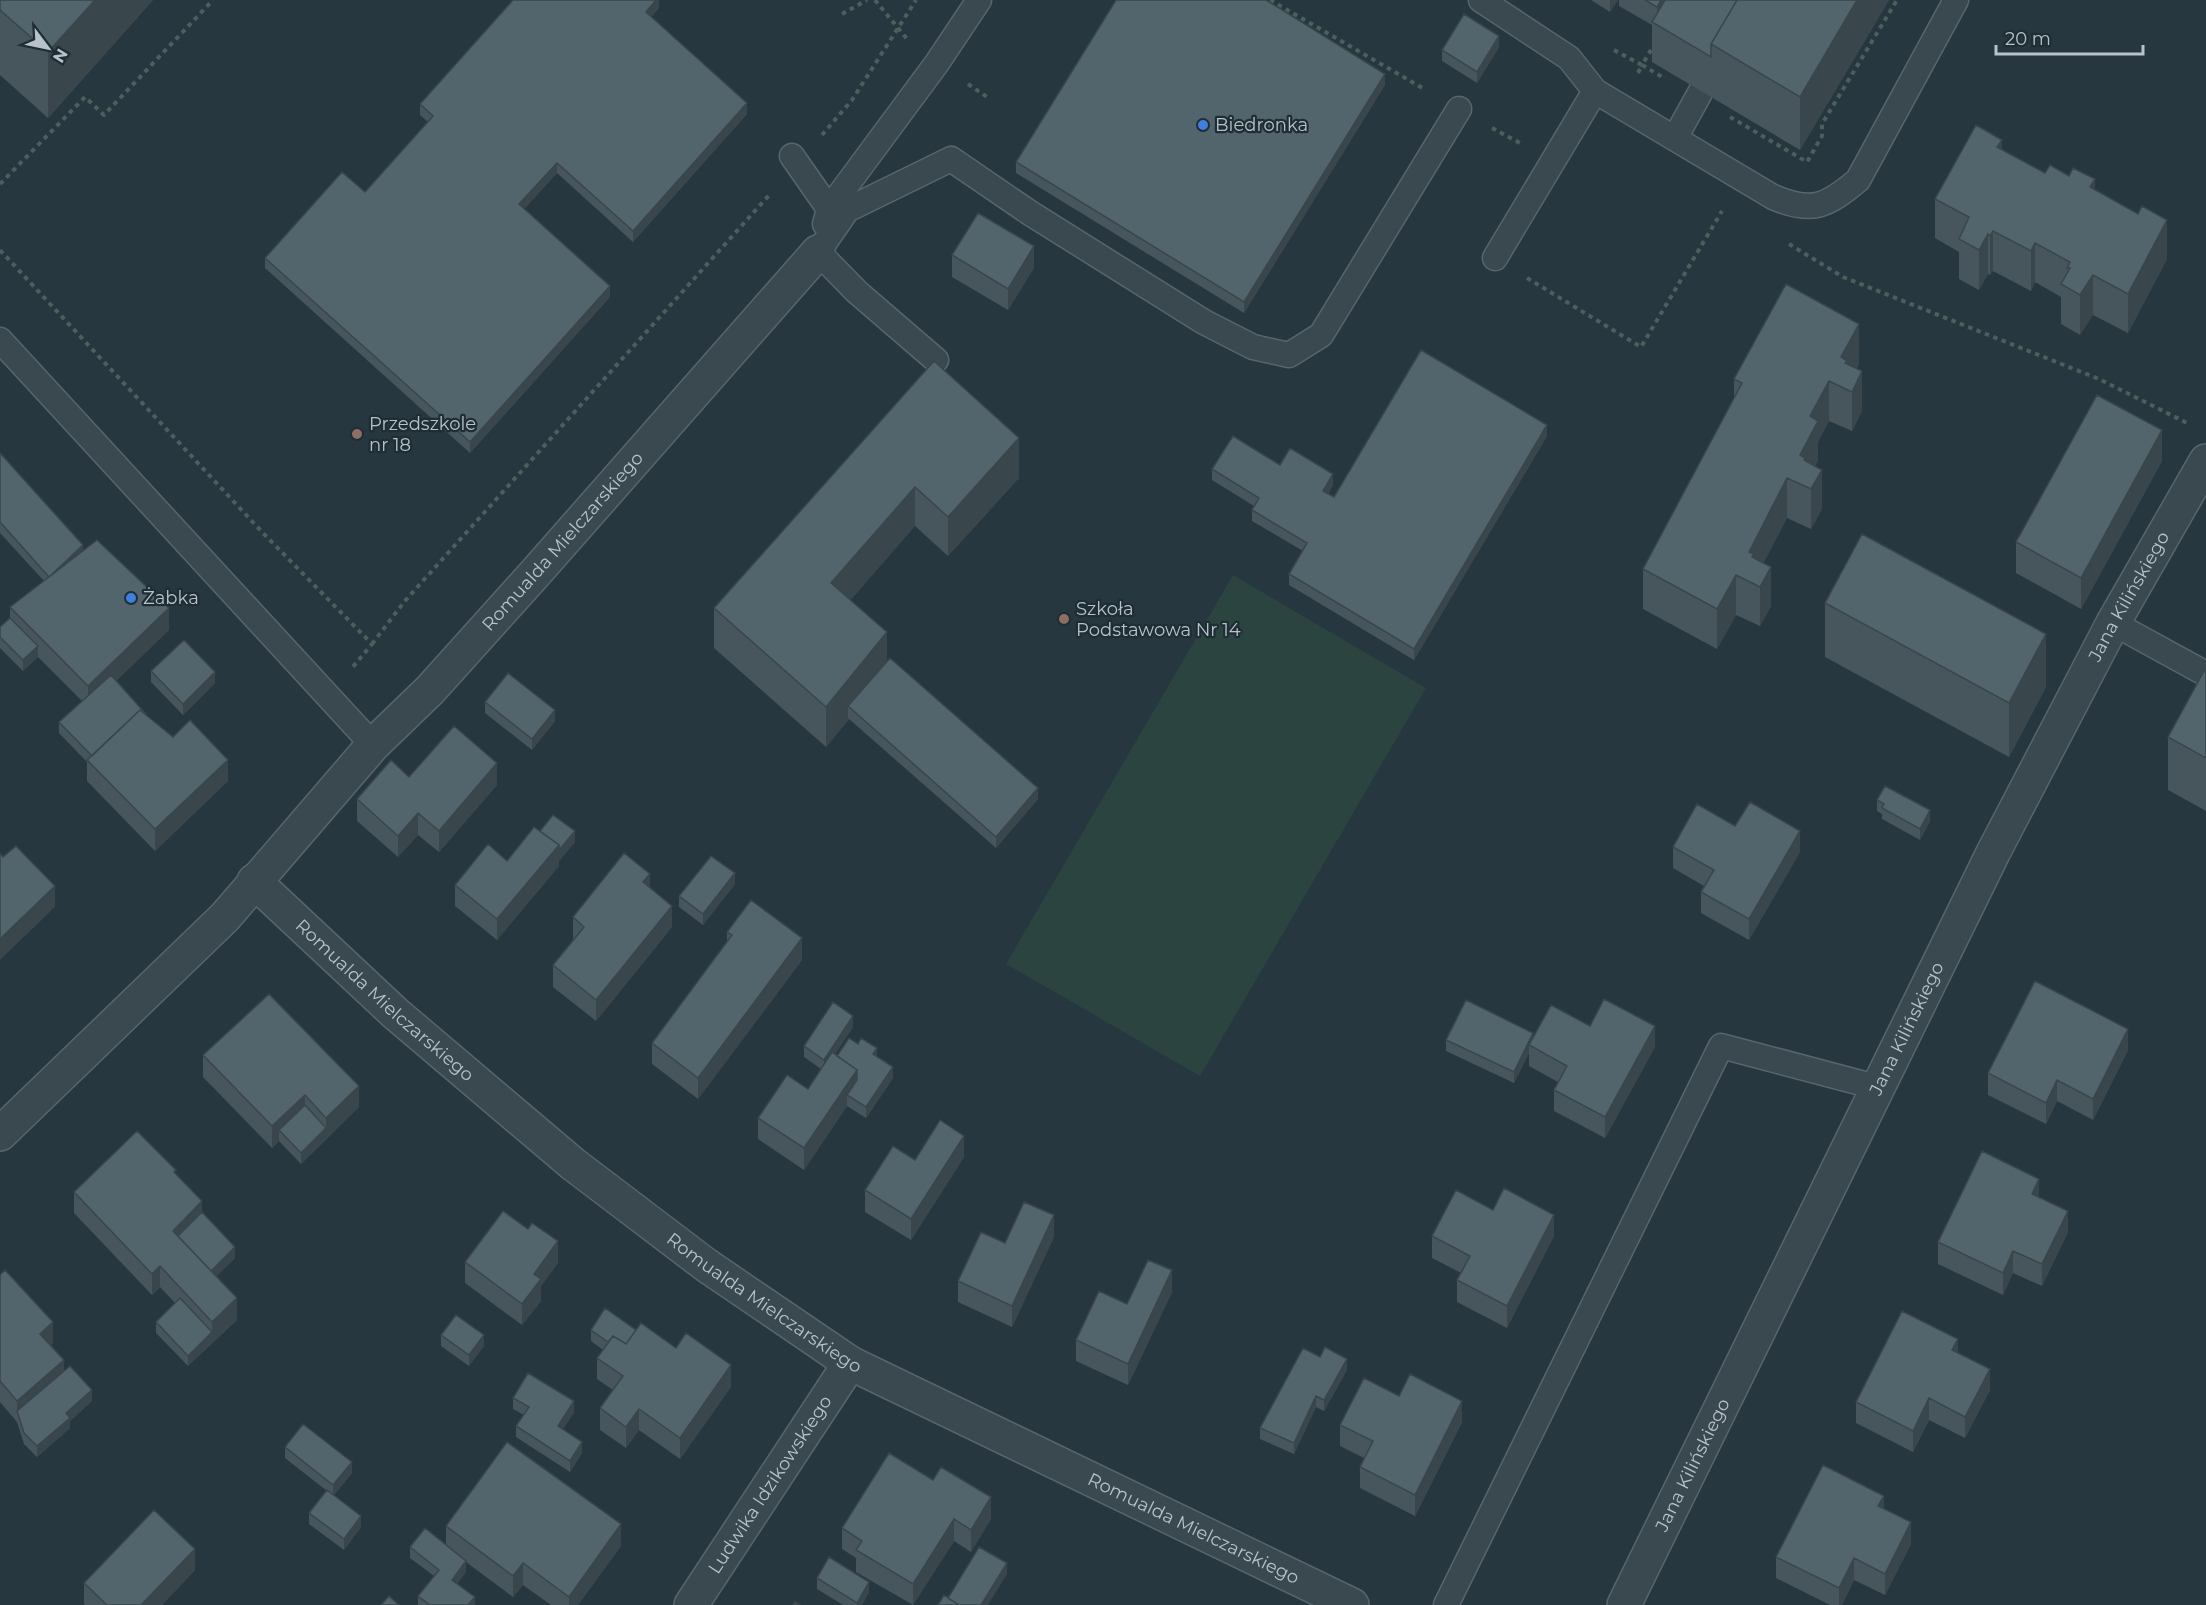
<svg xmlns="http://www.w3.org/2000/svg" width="2206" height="1605" font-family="Montserrat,sans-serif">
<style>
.green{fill:#2b443f}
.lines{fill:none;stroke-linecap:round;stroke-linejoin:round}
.lane-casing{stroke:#58656c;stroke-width:27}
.street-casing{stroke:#58656c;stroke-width:36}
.path{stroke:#4a605d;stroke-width:4;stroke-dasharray:4.5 4.5;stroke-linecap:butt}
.lane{stroke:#3a484f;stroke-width:24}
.street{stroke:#3a484f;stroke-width:33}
.wall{fill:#47565d}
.shaded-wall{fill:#39464c}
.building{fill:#52646c;stroke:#39464c;stroke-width:1.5}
.shop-dot{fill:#3f7fe0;stroke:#1f2d34;stroke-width:2}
.education-dot{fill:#8d6e63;stroke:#1f2d34;stroke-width:2}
.labels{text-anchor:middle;stroke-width:4.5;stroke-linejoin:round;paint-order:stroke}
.poi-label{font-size:18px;fill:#b7c2c9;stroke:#1f2d34;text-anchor:start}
.street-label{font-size:18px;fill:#b7c2c9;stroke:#1f2d34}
</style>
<rect width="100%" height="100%" fill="#26373f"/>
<path class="green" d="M1233 575 1426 688 1200 1076 1006 964Z"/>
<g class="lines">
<defs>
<path id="lane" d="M1481 0 1569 58 1595 91 1773 197C1812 214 1827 206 1858 180L1956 0
M1675 138 1701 91
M792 156 829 209
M825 224 829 209 937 63 979 0
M818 252 847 210 951 159 1030 213 1204 322 1253 347 1289 355 1321 335 1459 109
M818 252 857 292 936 360
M1495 258 1595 91
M0 340 373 745
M2113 623 2206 674
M1446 1605 1721 1046 1876 1087"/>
<g id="street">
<path id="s1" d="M254 881 395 1013 573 1164 706 1265 850 1363 1352 1605"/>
<path id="s2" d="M0 1134 225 917 373 745 430 690 538 570 818 252"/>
<path id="s3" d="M691 1605 850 1363"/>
<path id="s4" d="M1624 1605 1993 853 2113 623 2206 461"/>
</g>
</defs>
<use href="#lane" class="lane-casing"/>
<use href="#street" class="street-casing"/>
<path class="path" d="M875 0 907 39
M1270 0 1426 90
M842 14 867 0
M1614 50 1642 65 1654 45
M1638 73 1642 65 1664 78
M968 84 990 99
M1730 117 1807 162 1822 136V124L1897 0
M1492 128 1520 143
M822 135 852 100 916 0
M0 184 85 97 104 115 213 0
M1789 244 1843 277 2099 379 2189 424
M0 250 262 532 372 644 352 668
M1527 278 1641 347 1722 211
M372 644 404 602 771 193"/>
<use href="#lane" class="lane"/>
<use href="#street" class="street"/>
</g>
<path class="wall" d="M0 0H153L48 118 0 75Z
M659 0V8L651 17 747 114 633 242 557 173 524 209 610 297 470 453 265 268V258L365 192 428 122 420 115V104Z
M1591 0H1618L1610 12Z
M1619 0H1889L1800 150 1652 62V25L1619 6Z
M1499 47 1477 83 1442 61V50Z
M1385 85 1244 313 1016 173V162Z
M2002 150 2045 173 2095 190 2167 259 2128 333 2093 315 2080 335 2061 324V297L2035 282 2031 291 1993 271 1990 275 1988 274 1979 290 1959 279V252L1935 238V199Z
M952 255 1034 268 1008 310 952 277Z
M934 361 1019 478 948 556 915 526 850 600 887 661 1038 799 996 848 849 719 826 747 714 648V608Z
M1859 363 1857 368 1862 411 1852 431 1829 421 1818 442V460L1815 466 1822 509 1811 529 1787 518 1763 563 1771 606 1760 626 1736 615 1717 649 1643 609V569L1734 398V379Z
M1547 436 1414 660 1289 585V574L1303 551 1252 521V510L1254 506 1212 480V469L1280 465 1333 485 1328 494 1334 497Z
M0 453 83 551 169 630 116 681 146 716 228 781 155 851 87 781V762L59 733V722L82 701 38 657 23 671 0 648V627L10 618V607L44 581 0 533Z
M2162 461 2081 609 2016 573V542Z
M1825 603 2046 687 2009 757 1825 657Z
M151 671 215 683 183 715 151 682Z
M2206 672V811L2168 790V737Z
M485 702 555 721 532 750 485 713Z
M409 777 497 785 439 852 418 835 398 857 357 821V799Z
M1877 800 1930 821 1920 840 1882 819V814L1877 811Z
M1735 826 1800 852 1749 940 1701 913V892L1704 886 1673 868V847Z
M540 831 575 842 559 861V866L497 940 455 906V885L507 861Z
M735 884 703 925 679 907V896Z
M650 888 672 927 596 1021 553 987V965L574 940 573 939V917Z
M727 932 802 960 698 1099 652 1064V1043L727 941Z
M1590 1026 1655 1047 1605 1138 1554 1111V1090L1558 1082 1529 1066V1053L1514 1083 1446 1051V1040L1533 1037Z
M853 1027 835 1054 837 1056 877 1057 893 1078 866 1118 847 1106 804 1170 758 1139V1118L808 1089 821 1069 804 1057V1046Z
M2128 1050 2093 1120 2057 1101 2046 1124 1988 1095V1073Z
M203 1055 359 1107 301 1164 279 1141 272 1148 203 1077Z
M964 1157 911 1240 865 1212V1190L915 1160Z
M176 1174 202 1212 235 1258 216 1276 237 1320 188 1366 156 1333V1322L175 1303 160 1287 152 1295 74 1213V1192Z
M2039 1197 2068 1232 2042 1286 2013 1273 2003 1295 1938 1264V1242Z
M1493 1210 1554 1236 1507 1328 1457 1302V1280L1461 1273 1432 1258V1236Z
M1054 1237 1012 1327 958 1302V1281Z
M465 1262 558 1263 541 1286V1301L522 1325 465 1283Z
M0 1275 53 1343 51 1345 64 1371 92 1401 70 1421V1428L37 1457 24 1444 17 1422 0 1402Z
M1172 1292 1128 1385 1076 1361V1340Z
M591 1330H636L731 1387 680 1459 639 1430 626 1448 600 1430V1408L613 1390 597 1379V1358L603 1350 591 1341Z
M441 1335 484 1346 469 1366 441 1346Z
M1958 1353 1990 1390 1965 1438 1929 1420 1913 1452 1856 1423V1402Z
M1320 1357 1347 1370 1324 1411 1316 1407 1294 1454 1260 1439V1428Z
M1399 1396 1462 1422 1415 1516 1360 1488V1467L1364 1458 1340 1446V1425Z
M513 1398 574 1412 563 1429 582 1453 570 1472 516 1437V1426L524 1415 513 1409Z
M285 1447 352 1473 334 1495 361 1527 344 1550 309 1524V1513L327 1491 285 1458Z
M889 1453 991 1519 971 1552 954 1541 913 1605 856 1572V1558L842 1549V1528Z
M1884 1508 1911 1544 1885 1595 1854 1580 1842 1605H1830L1776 1578V1557Z
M446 1526 621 1546 578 1605H551L523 1585 513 1597 466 1562V1572L457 1584 475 1605H418V1596L434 1576 410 1558V1547L446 1545Z
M195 1570 162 1605H85L84 1604V1583Z
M817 1578 869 1592 862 1605H843L817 1589Z"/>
<path class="shaded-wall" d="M95 0H153L48 118V52Z
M656 0H659V8L646 23V12Z
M1610 0H1618L1610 12Z
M1661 0H1674L1657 25V7Z
M1857 0H1889L1800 150V97Z
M1499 36V47L1477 83V72Z
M1385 74V85L1244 313V302Z
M747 103V114L633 242V231Z
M2002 140V179L1997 147Z
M557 163V173L519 215V204Z
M2095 179V219L2090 187Z
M2167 220V259L2128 333V294Z
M1993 231V271L1990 275V236Z
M1988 234V274L1979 290V250Z
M2035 243V282L2031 291V251Z
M1034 246V268L1008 310V289Z
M2093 275V315L2080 335V295Z
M610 286V297L470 453V442Z
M1859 324V363L1847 386 1841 357Z
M1862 371V411L1852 431V392Z
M1829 381V421L1818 442V460L1805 483 1800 455 1810 416Z
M1547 425V436L1414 660V649Z
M2162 430V461L2081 609V578Z
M1019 438V478L948 556V517Z
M1822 470V509L1811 529V489Z
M1333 474V485L1323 502V491Z
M1787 478V518L1754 582 1749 552Z
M915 487V526L831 623V583Z
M83 545V556L50 577Z
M1771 567V606L1760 626V587Z
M1736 575V615L1717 649V609Z
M169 608V630L88 708V686Z
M887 632V672L848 706V717L849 719 826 747V707Z
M2046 634V687L2009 757V703Z
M38 646V657L23 671V660Z
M215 672V683L183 715V704Z
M555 710V721L532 750V739Z
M228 760V781L155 851V829Z
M497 763V785L439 852V831Z
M1038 788V799L996 848V837Z
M1930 810V821L1920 840V829Z
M418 813V835L398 857V836Z
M575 831V842L559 861V866L497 940V919L559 845Z
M1800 831V852L1749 940V919Z
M735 873V884L703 925V914Z
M650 874V895L643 882Z
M55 886V907L0 960V939Z
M672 906V927L596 1021V1000Z
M802 938V960L698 1099V1078Z
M853 1016V1027L824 1071V1060Z
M1655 1026V1047L1605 1138V1117Z
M2128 1029V1050L2093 1120V1099Z
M1533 1033V1044L1529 1045V1053L1514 1083V1072Z
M877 1048V1059L873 1054Z
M893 1067V1078L866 1118V1107Z
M857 1070V1091L847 1095V1106L804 1170V1148Z
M2057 1080V1101L2046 1124V1103Z
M359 1086V1107L326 1139V1118Z
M305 1095V1116L279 1130V1141L272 1148V1126Z
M326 1128V1139L301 1164V1153Z
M964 1136V1157L911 1240V1219Z
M2039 1179V1201L2032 1194Z
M202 1201V1223L178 1247 173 1231Z
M2068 1211V1232L2042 1286V1264Z
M1054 1215V1237L1012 1327V1306Z
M1554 1215V1236L1507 1328V1306Z
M558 1241V1263L541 1286V1301L522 1325V1304L534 1274Z
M235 1247V1258L206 1287V1276Z
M2013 1251V1273L2003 1295V1273Z
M160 1266V1287L152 1295V1274Z
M1172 1270V1292L1128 1385V1364Z
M237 1298V1320L188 1366V1356L212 1332V1322Z
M53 1322V1343L40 1355V1334Z
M484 1335V1346L469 1366V1355Z
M1958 1339V1361L1952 1350Z
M1347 1359V1370L1324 1411V1400Z
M64 1360V1382L17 1411V1401Z
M731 1365V1387L680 1459V1438Z
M1990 1369V1390L1965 1438V1417Z
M92 1390V1401L70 1421V1428L37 1457V1446L66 1413Z
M1316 1396V1407L1294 1454V1443Z
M1929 1398V1420L1913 1452V1431Z
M574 1401V1412L558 1437V1426Z
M1462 1401V1422L1415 1516V1495Z
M639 1409V1430L626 1448V1427Z
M582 1442V1453L570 1472V1461Z
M352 1462V1473L333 1496V1485Z
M1884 1496V1517L1878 1506Z
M991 1497V1519L971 1552V1530Z
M361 1516V1527L344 1550V1539Z
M954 1519V1541L913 1605V1584Z
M1911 1522V1544L1885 1595V1574Z
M621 1524V1546L578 1605H569V1597Z
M195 1549V1570L162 1605H141Z
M1854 1558V1580L1842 1605H1839V1588Z
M466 1561V1572L452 1591V1580Z
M523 1563V1585L513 1597V1576Z
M1007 1563V1574L988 1605H981Z
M869 1582V1592L862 1605H857V1603Z
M475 1597V1605H468Z"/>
<path class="building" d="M0 0H95L48 52 0 10Z
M513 0H656L646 12 747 103 633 231 557 163 519 204 610 286 470 442 265 258 342 172 365 192 433 116 420 104Z
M1116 0H1266L1385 74 1244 302 1016 162Z
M1645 0H1661L1657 7Z
M1665 0H1737L1711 44V57L1652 22Z
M1737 0H1857L1800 97 1711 44Z
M1464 14 1499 36 1477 72 1442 50Z
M1976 125 2002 140 1997 147 2045 173 2050 165 2069 176 2073 168 2095 179 2090 187 2138 214 2142 206 2167 220 2128 294 2093 275 2080 295 2061 284 2070 268H2067L2070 262 2035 243 2031 251 1993 231 1990 236 1988 234 1979 250 1959 239 1969 217 1935 199Z
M978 213 1034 246 1008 289 952 255Z
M1786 284 1859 324 1841 357 1847 361 1845 363 1862 371 1852 392 1829 381 1810 416 1818 421 1800 455 1805 458 1804 460 1822 470 1811 489 1787 478 1749 552 1754 554 1752 557 1771 567 1760 587 1736 575 1717 609 1643 569 1742 383 1734 379Z
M1421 350 1547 425 1414 649 1289 574 1307 543 1252 510 1259 498 1212 469 1233 436 1280 465 1290 448 1333 474 1323 491 1334 497Z
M934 361 1019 438 948 517 915 487 831 583 887 632 826 707 714 608Z
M2097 395 2162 430 2081 578 2016 542Z
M0 453 83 545 49 577 0 522Z
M1862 534 2046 634 2009 703 1825 603Z
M97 540 169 608 88 686 10 607Z
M10 618 38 646 23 660 0 637V627Z
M184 640 215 672 183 704 151 671Z
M890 658 1038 788 996 837 848 706Z
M2204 671 2206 672V758L2168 737Z
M508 673 555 710 532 739 485 702Z
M111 675 146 714V715L140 710 92 756 59 722Z
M140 710 173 737 190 720 228 760 155 829 87 760Z
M454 726 497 763 439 831 418 813 398 836 357 799 391 760 409 777Z
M1885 786 1930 810 1920 829 1882 808 1884 804 1877 800Z
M1750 802 1800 831 1749 919 1701 892 1714 870 1673 847 1697 804 1735 826Z
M553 815 575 831 559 850V845L540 831Z
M534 827 559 845 497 919 455 885 488 844 507 861Z
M16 846 55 886 0 939V853L3 857Z
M624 853 650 874 643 882 672 906 596 1000 553 965 584 927 573 917Z
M711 856 735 873 703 914 679 896Z
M751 900 802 938 698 1078 652 1043 732 935 727 932Z
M2035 981 2128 1029 2093 1099 2057 1080 2046 1103 1988 1073Z
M269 994 359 1086 326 1118 305 1095 272 1126 203 1055Z
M1604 999 1655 1026 1605 1117 1554 1090 1567 1066 1529 1045 1551 1005 1590 1026Z
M1466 1000 1533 1033 1514 1072 1446 1040Z
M833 1002 853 1016 824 1060 804 1046Z
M849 1038 858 1044 861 1038 877 1048 873 1054 893 1067 866 1107 847 1095 857 1080V1070L837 1056Z
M832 1052 857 1070 804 1148 758 1118 787 1075 808 1089Z
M305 1105 326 1128 301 1153 279 1130Z
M940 1120 964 1136 911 1219 865 1190 893 1146 915 1160Z
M137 1131 176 1170 174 1172 202 1201 173 1231 237 1298 212 1322 160 1266 152 1274 74 1192Z
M1982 1151 2039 1179 2032 1194 2068 1211 2042 1264 2013 1251 2003 1273 1938 1242Z
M1504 1188 1554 1215 1507 1306 1457 1280 1470 1256 1432 1236 1456 1190 1493 1210Z
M1024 1202 1054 1215 1012 1306 958 1281 981 1232 1005 1243Z
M503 1211 528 1229 532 1223 558 1241 534 1274 541 1279 522 1304 465 1262Z
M202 1212 235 1247 211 1271 178 1236Z
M1148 1260 1172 1270 1128 1364 1076 1340 1099 1291 1127 1304Z
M5 1270 53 1322 40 1334 64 1360 17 1401 0 1381V1275Z
M180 1298 212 1332 188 1356 156 1322Z
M605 1308 636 1330 626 1344 613 1336 608 1342 591 1330Z
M1902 1311 1958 1339 1952 1350 1990 1369 1965 1417 1929 1398 1913 1431 1856 1402Z
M456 1315 484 1335 469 1355 441 1335Z
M641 1323 676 1348 686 1333 731 1365 680 1438 639 1409 626 1427 600 1408 623 1376 597 1358 613 1336 626 1344Z
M1325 1347 1347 1359 1324 1400 1316 1396 1294 1443 1260 1428 1303 1348 1320 1357Z
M70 1366 92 1390 66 1413 70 1418 37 1446 24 1433 17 1411Z
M528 1373 574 1401 558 1426 582 1442 570 1461 516 1426 529 1407 513 1398Z
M1410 1374 1462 1401 1415 1495 1360 1467 1373 1441 1340 1425 1364 1378 1399 1396Z
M303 1424 352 1462 333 1485 285 1447Z
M507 1442 621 1524 569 1597 523 1563 513 1576 446 1526Z
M889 1453 933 1480 941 1467 991 1497 971 1530 954 1519 913 1584 856 1550 862 1541 842 1528Z
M1823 1465 1884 1496 1878 1506 1911 1522 1885 1574 1854 1558 1839 1588 1776 1557Z
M327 1490 361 1516 344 1539 309 1513Z
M154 1510 195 1549 141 1605H107L84 1583Z
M425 1528 466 1561 452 1580 475 1597 468 1605H430L418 1596 439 1570 410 1547Z
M979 1547 1007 1563 981 1605H959L948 1598Z
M829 1557 869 1582 857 1603 817 1578Z
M944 1595 959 1605H938Z
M389 1596 399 1605H381Z
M795 1602 800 1605H793Z"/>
<g class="shop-dot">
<circle cx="1203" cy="125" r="6"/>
<circle cx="131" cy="598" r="6"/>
</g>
<g class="education-dot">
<circle cx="357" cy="434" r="6"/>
<circle cx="1064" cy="619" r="6"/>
</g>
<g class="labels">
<g class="poi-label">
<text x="1215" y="131">Biedronka</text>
<text x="369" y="430">Przedszkole<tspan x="369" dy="21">nr 18</tspan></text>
<text x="143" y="604">Żabka</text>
<text x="1076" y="615">Szkoła<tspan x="1076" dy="21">Podstawowa Nr 14</tspan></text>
</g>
<g class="street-label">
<text dy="6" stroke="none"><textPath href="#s2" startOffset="818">Romualda Mielczarskiego</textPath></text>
<text dy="6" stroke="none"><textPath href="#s4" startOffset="1128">Jana Kilińskiego</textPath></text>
<text dy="6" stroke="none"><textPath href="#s1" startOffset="177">Romualda Mielczarskiego</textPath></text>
<text dy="6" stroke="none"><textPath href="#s4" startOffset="642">Jana Kilińskiego</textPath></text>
<text dy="6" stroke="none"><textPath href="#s1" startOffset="663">Romualda Mielczarskiego</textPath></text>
<text dy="6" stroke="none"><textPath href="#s4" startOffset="156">Jana Kilińskiego</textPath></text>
<text dy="6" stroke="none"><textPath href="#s3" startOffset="144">Ludwika Idzikowskiego</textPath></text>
<text dy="6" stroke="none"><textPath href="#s1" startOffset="1149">Romualda Mielczarskiego</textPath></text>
</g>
</g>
<g transform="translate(48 48) rotate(122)" stroke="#1f2d34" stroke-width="4.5" paint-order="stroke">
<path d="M0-4.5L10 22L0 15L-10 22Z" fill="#b7c2c9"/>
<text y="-9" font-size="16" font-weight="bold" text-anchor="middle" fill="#b7c2c9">N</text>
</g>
<path d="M1996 45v9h147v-9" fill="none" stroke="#b7c2c9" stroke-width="3"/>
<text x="2005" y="45" font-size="18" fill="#b7c2c9" stroke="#1f2d34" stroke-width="4.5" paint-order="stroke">20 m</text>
</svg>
